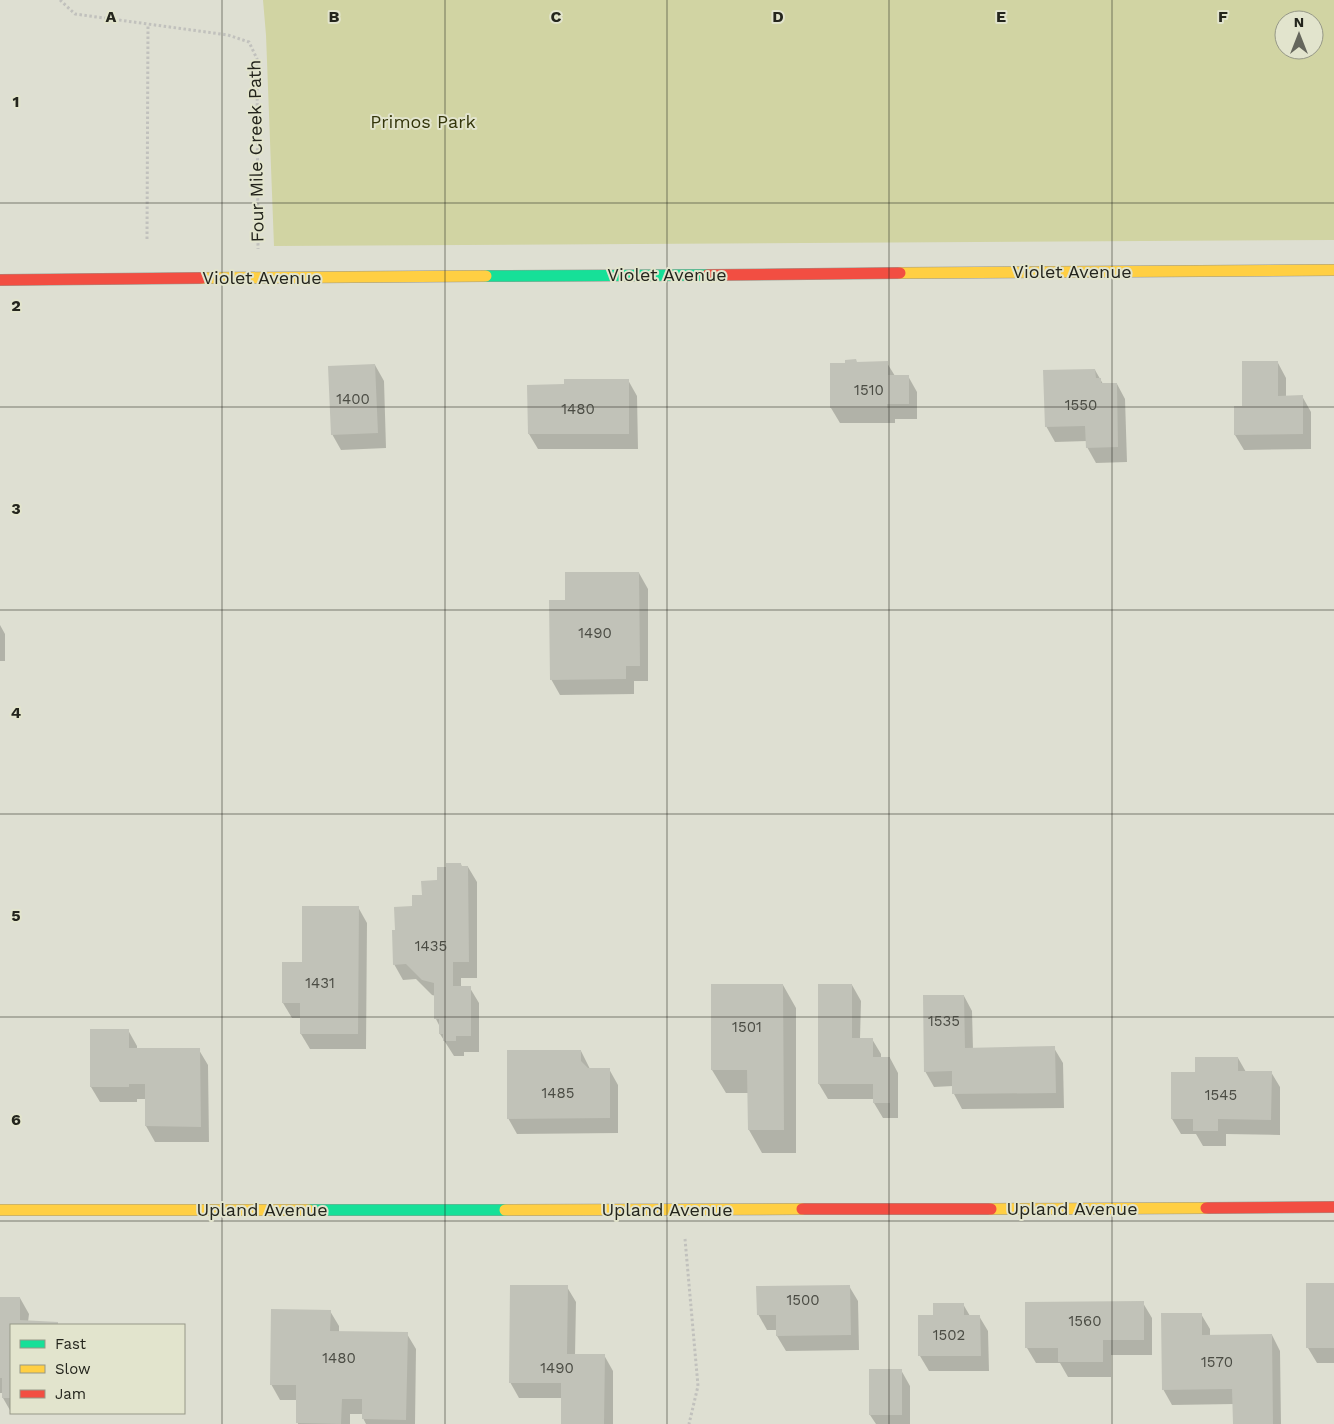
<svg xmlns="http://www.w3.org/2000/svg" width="1334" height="1424" font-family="'Work Sans',sans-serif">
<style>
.green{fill:#d1d4a3;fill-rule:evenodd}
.shadow{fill:#0003}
.building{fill:#c1c2b8}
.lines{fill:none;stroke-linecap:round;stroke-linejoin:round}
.fast-casing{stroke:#98988e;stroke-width:12}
.slow-casing{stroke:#98988e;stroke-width:12}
.jam-casing{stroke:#98988e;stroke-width:12}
.path{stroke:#c1c1bd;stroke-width:3;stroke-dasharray:2.5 2.5;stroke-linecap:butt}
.fast{stroke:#16e098;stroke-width:11}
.slow{stroke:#ffcf43;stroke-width:11}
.jam{stroke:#f24e42;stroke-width:11}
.grid{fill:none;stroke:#24251d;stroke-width:1;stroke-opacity:0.55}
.labels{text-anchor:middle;stroke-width:4;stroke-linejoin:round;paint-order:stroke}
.number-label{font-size:15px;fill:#4b4c44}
.park-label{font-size:18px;fill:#33350a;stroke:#e2e4cd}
.street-label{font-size:18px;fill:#24251d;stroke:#e2e4cd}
.grid-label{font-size:16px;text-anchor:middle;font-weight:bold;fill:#24251d;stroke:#e2e4cd;stroke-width:4;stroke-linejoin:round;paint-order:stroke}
</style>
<rect width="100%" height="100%" fill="#dedfd2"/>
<path class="green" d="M263 0H1334V240L274 246 266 35ZM1284 20H1314V50H1284Z"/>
<path class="shadow" d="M887 363 895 376H908L917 392V419H895V423H840L831 408 846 364Z
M1278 363 1286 378V397L1302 396 1311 412V449L1244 450 1235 435 1244 408Z
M375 365 384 381 386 448 341 450 332 434Z
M1095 370 1103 384H1117L1125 399 1127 462 1096 463 1087 447V441L1055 442 1046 426Z
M628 380 637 396 638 449H538L529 434 566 385Z
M639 573 648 589V681H634V694L560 695 551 679 566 602Z
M0 625 5 634V661H0Z
M461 864 462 867H468L477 882V978H461V988H470L479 1003V1052H464V1056H454L440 1034V1027L436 1019V996L432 995 416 979 403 980 394 964 396 932 423 896 438 881 448 868Z
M358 907 367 923 366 1049H310L301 1034V1018H292L283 1003 284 963H303Z
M783 985 796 1008V1153H762L749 1130V1093H726L712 1070Z
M852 985 861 1001 860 1039H872L881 1054V1058H890L898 1073V1118H883L874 1103V1099H828L819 1084Z
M964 996 972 1011 973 1049 1054 1048 1063 1063 1064 1108 962 1109 954 1094 953 1086 934 1087 925 1071Z
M128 1030 137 1046V1050H199L208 1065 209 1142H155L146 1126V1099H137V1102H100L91 1087Z
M581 1051 590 1069H609L618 1085V1133L517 1134 508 1118Z
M1238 1058 1246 1072H1271L1280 1087V1135L1226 1134V1146H1203L1196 1134H1181L1172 1119 1196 1073Z
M1308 1284H1334V1424V1363H1317L1308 1348Z
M849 1286 858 1301 859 1350 786 1351 777 1336V1330H767L758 1314Z
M567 1287 576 1302 575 1355H604L613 1371V1424H562V1398H519L510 1382Z
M0 1298H20L29 1314 28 1322 57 1323 59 1325H11V1412L3 1398V1393H0Z
M1143 1303 1152 1318V1355H1111V1377H1068L1060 1363H1036L1027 1348Z
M963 1304 970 1316H979L988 1331 989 1371H929L920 1356 934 1316Z
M330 1311 339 1326V1333L407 1334 416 1349 415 1424H366L363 1418V1414H350V1424H298L297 1400H280L271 1384Z
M1201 1314 1210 1329V1336L1272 1335 1280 1351 1281 1424H1234V1404L1172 1405 1163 1389Z
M901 1370 910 1386V1424H876L870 1415Z
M12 1413H38V1414Z"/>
<path class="building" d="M856 359 857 362 888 361V375H909V404H887V408H830V363H845V360Z
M1242 361H1278V396L1303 395V434L1234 435V406H1242Z
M375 364 378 433 331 435 328 366Z
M1095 369 1096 378H1101V383H1117L1118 447 1086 448 1085 426 1045 427 1043 370Z
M564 379H629V434H528L527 385 564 384Z
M565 572H639L640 666H626V679L550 680 549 600H565Z
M446 863H461V866H468L469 962H453V986H471V1036H456V1041H443V1034H439V1019H434V983L422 980 406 964 393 965 392 930H395L394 907 412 906V895H422L421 881 437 880V867H446Z
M302 906H359L358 1034H300V1003H282V962H302Z
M711 984H783L784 1130H748L747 1070H711Z
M818 984H852V1038H873V1057H890V1103H873V1084H818Z
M923 995H964L965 1048 1055 1046 1056 1093 952 1094V1071L924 1072Z
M90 1029H129V1048H200L201 1127 145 1126V1084H129V1087H90Z
M507 1050H581V1061L588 1068H610V1118L507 1119Z
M1195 1057H1238V1071H1272L1271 1120 1218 1119V1131H1193V1119H1171V1072H1195Z
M1306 1283H1334V1348H1306Z
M510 1285H568L567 1354H605L604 1424H561V1383H509Z
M850 1285 851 1335 776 1336V1315H757L756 1286Z
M0 1297H20V1320L58 1322V1325H11V1398H2V1378H0Z
M1144 1301V1340H1103V1362H1058V1348H1025V1302Z
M933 1303H964V1315H980L981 1356H918V1315H933Z
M271 1309 331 1310 330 1331 408 1332 406 1420 362 1419V1399H342L341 1424 296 1423V1385H270Z
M1161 1313H1202V1335L1272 1334 1273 1424H1233L1232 1389 1162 1390Z
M869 1369H902V1415H869Z"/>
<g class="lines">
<defs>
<path id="fast" d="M486 276 707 275
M309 1210H505"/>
<path id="slow" d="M900 273 1334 270
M202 278 486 276
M991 1209 1206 1208
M0 1210H309
M505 1210 802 1209"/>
<path id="jam" d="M707 275 900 273
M0 280 202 278
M1206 1208 1334 1207
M802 1209H991"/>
</defs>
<use href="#fast" class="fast-casing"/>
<use href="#slow" class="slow-casing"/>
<use href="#jam" class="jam-casing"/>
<path class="path" d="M60 0 75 14 228 35 249 42 257 59 258 249
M147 239 148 24
M685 1239 698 1386 689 1424"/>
<use href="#fast" class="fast"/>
<use href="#slow" class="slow"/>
<use href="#jam" class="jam"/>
</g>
<path class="grid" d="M222 0V1424M445 0V1424M667 0V1424M889 0V1424M1112 0V1424M0 203H1334M0 407H1334M0 610H1334M0 814H1334M0 1017H1334M0 1221H1334"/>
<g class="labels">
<g class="number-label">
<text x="869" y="395">1510</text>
<text x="353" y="404">1400</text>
<text x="1081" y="410">1550</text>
<text x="578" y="414">1480</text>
<text x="595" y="638">1490</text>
<text x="431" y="951">1435</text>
<text x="320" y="988">1431</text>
<text x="944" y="1026">1535</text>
<text x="747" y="1032">1501</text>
<text x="558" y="1098">1485</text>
<text x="1221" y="1100">1545</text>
<text x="803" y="1305">1500</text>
<text x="1085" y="1326">1560</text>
<text x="949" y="1340">1502</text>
<text x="339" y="1363">1480</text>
<text x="1217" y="1367">1570</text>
<text x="557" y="1373">1490</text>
</g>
<g class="park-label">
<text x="423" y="128">Primos Park</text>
</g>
<g class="street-label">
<text transform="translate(256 151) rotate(-91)" y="6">Four Mile Creek Path</text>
<text x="1072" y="278">Violet Avenue</text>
<text x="667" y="281">Violet Avenue</text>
<text x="262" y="284">Violet Avenue</text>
<text x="1072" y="1215">Upland Avenue</text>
<text x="262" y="1216">Upland Avenue</text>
<text x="667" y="1216">Upland Avenue</text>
</g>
</g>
<g class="grid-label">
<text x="111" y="22">A</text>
<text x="334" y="22">B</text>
<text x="556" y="22">C</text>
<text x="778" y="22">D</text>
<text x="1001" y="22">E</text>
<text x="1223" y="22">F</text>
<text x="16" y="107">1</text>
<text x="16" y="311">2</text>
<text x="16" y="514">3</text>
<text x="16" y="718">4</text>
<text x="16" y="921">5</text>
<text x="16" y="1125">6</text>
</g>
<rect x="10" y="1324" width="175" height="90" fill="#e2e4cd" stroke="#969887"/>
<rect x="20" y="1340" width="25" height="8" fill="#16e098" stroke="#969887"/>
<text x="55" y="1349" font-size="15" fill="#24251d">Fast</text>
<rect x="20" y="1365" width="25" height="8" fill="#ffcf43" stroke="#969887"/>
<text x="55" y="1374" font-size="15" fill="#24251d">Slow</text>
<rect x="20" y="1390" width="25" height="8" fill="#f24e42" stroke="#969887"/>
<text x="55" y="1399" font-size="15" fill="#24251d">Jam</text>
<g transform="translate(1299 35)"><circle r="24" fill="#e2e4cd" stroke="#969887"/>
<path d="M0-4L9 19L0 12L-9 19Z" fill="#65665c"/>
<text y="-8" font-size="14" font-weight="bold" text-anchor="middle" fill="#24251d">N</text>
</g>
</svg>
